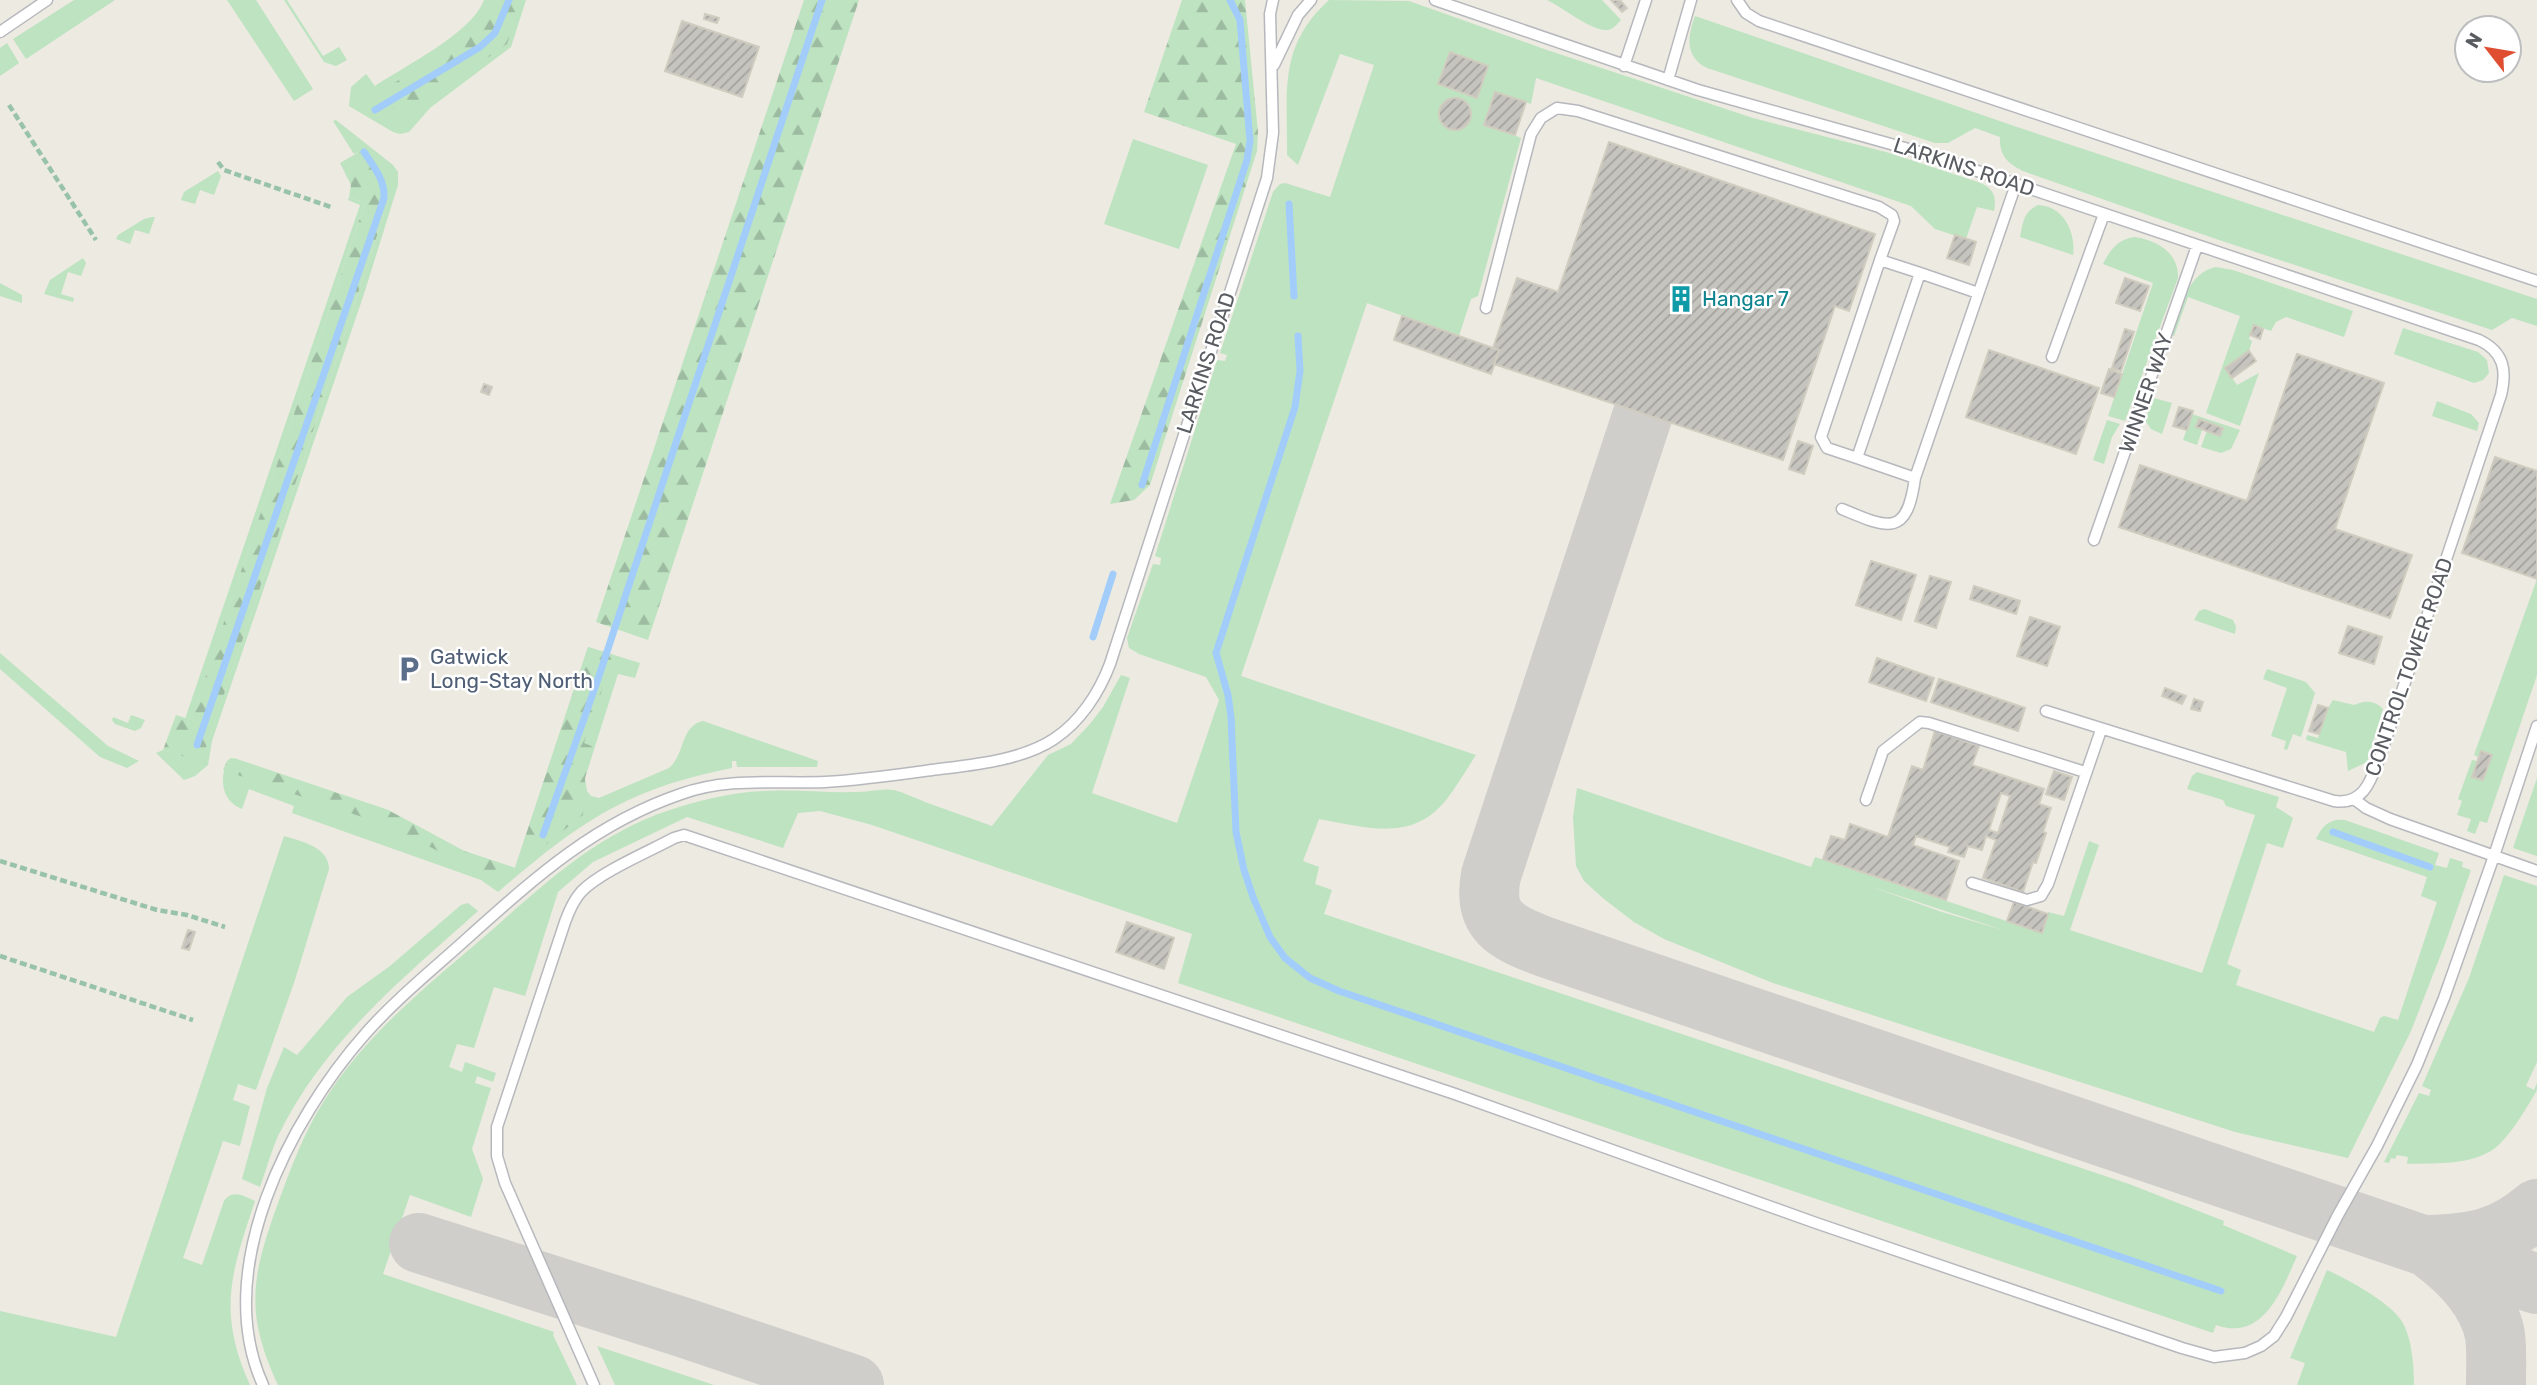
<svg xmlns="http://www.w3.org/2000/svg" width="2537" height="1385" font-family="Rubik,sans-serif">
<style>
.green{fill:#bee3c1;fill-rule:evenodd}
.forest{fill:url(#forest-firs)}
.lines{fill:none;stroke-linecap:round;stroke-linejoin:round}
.stream{stroke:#a2cdfb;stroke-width:7}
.taxiway{stroke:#cfceca;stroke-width:60}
.building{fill:url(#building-hatch);stroke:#d0ccbf;stroke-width:2;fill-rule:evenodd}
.lane-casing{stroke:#b6b8bd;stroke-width:13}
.path{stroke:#98c3a8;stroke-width:4.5;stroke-dasharray:7 3.5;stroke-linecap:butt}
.lane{stroke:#fff;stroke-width:10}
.labels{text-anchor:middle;stroke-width:5;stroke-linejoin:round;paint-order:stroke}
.street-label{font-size:21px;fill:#595c61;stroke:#fff}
.culture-label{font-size:21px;fill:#0d838f;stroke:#fff;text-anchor:start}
.service-label{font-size:21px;fill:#4e5e75;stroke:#fff;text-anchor:start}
</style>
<defs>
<pattern id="forest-firs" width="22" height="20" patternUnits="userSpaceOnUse" patternTransform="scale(1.75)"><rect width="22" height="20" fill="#bee3c1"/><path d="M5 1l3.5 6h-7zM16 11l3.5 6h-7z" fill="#9dbba0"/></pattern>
<pattern id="building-hatch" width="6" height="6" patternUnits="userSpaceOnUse" patternTransform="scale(1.75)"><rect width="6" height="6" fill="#c6c4be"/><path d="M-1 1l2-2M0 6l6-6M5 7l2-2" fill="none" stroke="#a4a29e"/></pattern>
</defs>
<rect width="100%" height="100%" fill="#eceae1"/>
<path class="green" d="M74 0H115L26 59 13 39Z
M227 0H256L313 89 294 101Z
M284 0H287L323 56 339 47 347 60 336 66 324 62Z
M484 0H526L511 47 430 108 409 132 400 134 393 132 349 106 351 87 366 74 375 86C405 66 472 33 484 0Z
M1329 0 1409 1 1547 50 1753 118 1886 152 1978 182C1993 188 1997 195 1994 211L1977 207 1966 239 1935 229 1911 206 1536 78 1531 104 1511 97 1498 129 1521 138 1478 296 1471 299 1459 336 1367 303 1241 676 1476 755C1466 770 1457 786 1446 800 1412 843 1365 827 1319 819L1303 861 1319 867 1315 884 1332 890 1324 914 2129 1184 2224 1221 2223 1225 2297 1256C2282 1290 2263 1342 2216 1325L2213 1333 1178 983 1192 934 872 825 820 811 798 813 783 848 687 817 593 862 558 892 525 996 494 987 474 1048 457 1044 449 1067 462 1072 465 1062 496 1073 493 1082 477 1076 475 1083 491 1088 472 1149 483 1179 471 1217 410 1195 383 1274 554 1332 553 1335 577 1385H278C245 1314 251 1278 277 1206 290 1170 303 1134 324 1101 366 1033 432 982 492 930 545 883 598 834 667 811 697 801 731 792 763 791 794 789 825 793 856 792 868 792 883 788 894 790 905 793 915 798 925 802 947 810 970 818 992 826L1048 755 1071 744 1090 724 1103 707 1121 675 1130 678 1092 793 1177 823 1219 700 1206 677 1139 654 1129 648 1127 638 1153 564 1160 565 1161 558 1155 556 1217 360 1225 361 1227 355 1220 353 1273 192 1280 184 1285 183 1330 197 1374 65 1340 54 1298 165 1287 155C1288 93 1277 47 1329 0Z
M1547 0H1602L1621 20C1617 24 1613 30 1607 30 1591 31 1562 7 1547 0Z
M1695 16 2017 127 2537 299V326L2512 318 2492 330 2213 238 2023 171C2007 163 1999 155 2000 137L1975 128 1948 143H1935L1707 68C1685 57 1687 37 1695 16Z
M7 43 19 63 0 76V48Z
M336 120 393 165 398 172V185L364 294 212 741 208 765 195 776 184 780 156 753 163 750 201 761 305 455 389 199 380 176 359 152 354 154 333 121Z
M1133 139 1208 165 1179 249 1104 224Z
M218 171 221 176 214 195 200 190 195 204 181 200 184 192Z
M349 197 365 203 191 721 185 719 360 205 348 200Z
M2038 205C2063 206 2076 231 2073 255L2020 237C2023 223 2023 212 2038 205Z
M152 217H155L149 234 135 230 130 244 116 239 118 235 144 219Z
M2135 237C2158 241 2179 253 2178 278L2125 421 2108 416 2153 283 2103 264C2109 251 2119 238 2135 237Z
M83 258 86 263 81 276 68 272 61 294 74 298 73 302 44 294 50 280Z
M2216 267 2233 270 2353 311 2344 337 2286 317 2276 322 2271 331 2254 325 2249 339 2252 341 2249 351 2225 368 2237 385 2259 373 2240 426 2206 413 2240 316 2188 297 2174 336 2172 335C2181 310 2186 273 2216 267Z
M0 283 22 295V303L0 296Z
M2403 328 2478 352 2487 360 2489 373 2483 380 2474 383 2394 354Z
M2154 398 2172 403 2162 434 2151 429 2145 420Z
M2437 401 2471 414 2479 423 2477 431 2432 416Z
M2192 414 2240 430 2231 449 2221 453 2201 447 2207 431 2220 435 2199 419 2196 427 2202 430 2197 445 2183 440Z
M2107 420 2120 424 2112 437 2104 464 2093 460Z
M2537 579V675L2487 823 2480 821 2475 834 2467 831 2471 819 2457 815 2462 801 2458 799 2472 760 2477 761 2478 757 2474 755Z
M2205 609 2233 620 2236 627 2235 634 2194 620 2199 611Z
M588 647 640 663 635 678 618 674 585 778 587 791 591 796 599 798 669 768C685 755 680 726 703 721L818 761 817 767H737L736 761H732V768C625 789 579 823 498 892L481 880 292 813 294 806 249 789 242 809C222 801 219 780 227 762L234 758 388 810 464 851 515 868Z
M0 653 108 746 139 761 127 768 100 757 0 669Z
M2267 669 2306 682 2315 693 2301 737 2293 734 2287 750 2284 749 2286 741 2271 736 2287 688 2263 679Z
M2333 700 2354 705C2364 700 2375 700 2383 709L2367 762 2348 771 2346 752 2306 740 2307 735 2318 738 2328 708Z
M131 715 145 720 141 728 135 731 115 724 112 720 113 717 128 723Z
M2197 772 2279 797 2276 807 2293 818 2283 848 2267 843 2227 964 2241 970 2236 985 2374 1032 2380 1018 2384 1016 2398 1020 2437 902 2421 896 2427 877 2316 839C2322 826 2330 818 2345 820L2439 853 2435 865 2447 868 2450 858 2463 862 2462 867 2471 870 2445 944 2411 1031 2348 1158 2235 1132 1773 983 1664 939 1634 922 1604 899 1584 881 1576 866 1573 817 1577 788 1811 867 1815 857 2042 933 2048 912 2064 916 2089 841 2099 845 2070 930 2202 973 2255 815 2226 806 2223 800 2187 789 2192 776ZM1869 886 2006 931 1942 912Z
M2537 778V856L2513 848Z
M284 836C301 841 329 847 329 869L294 983 256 1090 238 1084 233 1100 250 1106 240 1146 223 1141 183 1258 202 1265 224 1201C233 1189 243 1196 255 1201 231 1273 217 1312 250 1385H0V1311L116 1337Z
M2504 875 2537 886V1062L2526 1086 2534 1090 2537 1083V1090C2527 1107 2506 1145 2487 1153 2464 1165 2433 1163 2407 1164L2408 1157 2397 1155 2395 1159 2391 1158 2389 1163 2384 1162 2419 1093 2429 1096 2431 1090 2422 1086 2469 978Z
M468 903 478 911C402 979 323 1043 278 1136 271 1152 266 1170 260 1187L242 1179 267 1088 284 1047 297 1055 347 997 390 966 461 905Z
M2327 1270C2347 1279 2388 1301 2401 1320 2412 1337 2414 1365 2414 1385H2297L2305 1363 2290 1358Z
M597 1346 714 1385H615Z"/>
<path class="forest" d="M491 0H522L507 44 405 117 377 93C412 73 474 35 491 0Z
M804 0H859L648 640 596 622Z
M1182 0H1245L1258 132 1257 151 1150 485 1134 500 1110 504 1236 144 1144 112Z
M359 152H364L380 176 389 199 305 455 201 762 163 750 176 715 191 720 365 203 349 197 351 185 340 163Z
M588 647 614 655 584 743 594 747 585 778 583 815 506 876C497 881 493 879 484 875L409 836 371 820 223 770 227 761 231 758 388 810 464 851 515 868Z"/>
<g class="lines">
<path class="stream" d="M375 110 480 47 495 33 509 0
M1289 204 1294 296
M1298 336 1300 371 1295 407 1216 653 1228 695 1231 717 1236 832 1244 870 1253 897 1270 937 1285 958 1310 978 1339 991 2221 1291
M1142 485 1247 160 1250 141 1240 20 1230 0
M1093 637 1113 574
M197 745 384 198C385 180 374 167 364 152
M2333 832 2430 867
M543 835 598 679 822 0"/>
<path class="taxiway" d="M1643 414 1491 875C1482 922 1506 932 1545 947L2537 1284
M419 1243 685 1328 854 1385
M2428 1245C2473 1244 2502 1239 2537 1209
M2433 1251C2461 1272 2488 1299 2495 1335 2497 1351 2496 1369 2496 1385"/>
</g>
<path class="building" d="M1611 0H1620L1627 8 1622 12Z
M705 14 719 18 717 23 704 19Z
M682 21 759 47 742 97 665 71Z
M1450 52 1488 66 1477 98 1438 84Z
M1495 92 1526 102 1515 135 1484 125Z
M1439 114a16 16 0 1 1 32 0a16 16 0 1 1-32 0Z
M1609 142 1875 234 1849 311 1835 306 1783 460 1494 364 1499 350 1493 348 1517 278 1558 292Z
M1955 235 1976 242 1969 265 1947 258Z
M2125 278 2149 286 2140 311 2116 303Z
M1402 316 1499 350 1491 374 1394 340Z
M2254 325 2263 329 2260 339 2250 335Z
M2125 329 2134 332 2121 371 2112 368Z
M1989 350 2099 388 2076 454 1966 417Z
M2249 351 2256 361 2232 378 2225 368Z
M2297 354 2384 383 2335 529 2412 555 2390 618 2119 527 2140 465 2247 501Z
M2109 369 2122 374 2114 397 2101 393Z
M484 384 492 387 489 395 481 392Z
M2179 407 2193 411 2187 430 2173 426Z
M2199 419 2223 428 2220 436 2196 427Z
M1798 441 1813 446 1804 474 1789 469Z
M2495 457 2537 471V579L2462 553Z
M1871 561 1916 575 1901 620 1856 605Z
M1930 576 1951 582 1936 628 1915 621Z
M1974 586 2020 601 2016 614 1970 599Z
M2030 617 2060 627 2047 666 2017 656Z
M2348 626 2382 637 2374 664 2339 653Z
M1877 658 1934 678 1926 701 1869 682Z
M1939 679 2025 708 2018 731 1931 702Z
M2165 688 2186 696 2182 704 2162 696Z
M2194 699 2203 702 2200 711 2191 709Z
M2318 705 2328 708 2319 734 2309 731Z
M1935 731 1979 746 1972 765 2044 789 2039 804 2051 808 2043 832 2046 833 2036 863 2033 862 2023 892 1983 878 1996 840 1986 836 1982 850 1968 846 1964 857 1948 852 1950 847 1916 836 1913 845 1959 861 1946 900 1823 859 1831 836 1845 840 1850 824 1888 837 1912 766 1923 770ZM2001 793 2010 796 1998 833 1989 830Z
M2481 751 2492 755 2483 780 2472 777Z
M2054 771 2072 777 2064 800 2046 794Z
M2014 902 2048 914 2042 933 2007 921Z
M1127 922 1174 938 1164 969 1116 952Z
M188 930 195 932 189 950 182 948Z"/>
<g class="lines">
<defs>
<path id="lane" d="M1435 0 1698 90 1930 155 2479 340C2504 352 2507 370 2501 395L2381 754C2372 777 2365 806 2334 801L2046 711
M1737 0 1746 13 1759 21 2537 281
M0 32 47 0
M1274 65 1298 15 1311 0
M1624 66 1646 0
M1668 80 1691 0
M1486 308 1531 134 1541 118 1557 108 1578 111 1879 207 1892 215 1894 221 1880 260 1920 273
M2052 357 2104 214
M1857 458 1827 448 1821 437 1880 260
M1915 478 1857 458 1920 273 1978 293
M1842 509C1889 529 1907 537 1915 478L2016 184
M2094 540 2197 246
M2354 799 2366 808 2390 819 2537 871
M1866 800 1883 751 1920 722 1929 723 2085 772
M1972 883 2027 900 2041 896 2048 884 2101 730
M263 1385C211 1270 289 1120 366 1033 398 997 437 966 472 934 538 875 596 823 681 794 728 777 776 784 825 782 861 780 896 775 932 770 970 765 1021 761 1054 739 1080 722 1099 693 1110 664L1267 178 1273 133 1270 14 1273 0
M594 1385 505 1183 497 1156V1127L565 922C569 911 573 901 581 892 600 872 648 852 674 838L684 835 1455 1094 1816 1223 2182 1348 2214 1357 2245 1353 2261 1346 2274 1336 2286 1317 2338 1215 2377 1146 2417 1065 2444 998 2494 856 2537 726"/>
</defs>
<use href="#lane" class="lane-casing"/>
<path class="path" d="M9 105 96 240
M218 162 224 170 331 207
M0 861 157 910 187 915 225 927
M0 956 193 1020"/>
<use href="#lane" class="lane"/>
</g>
<defs>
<symbol id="building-bare" viewBox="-9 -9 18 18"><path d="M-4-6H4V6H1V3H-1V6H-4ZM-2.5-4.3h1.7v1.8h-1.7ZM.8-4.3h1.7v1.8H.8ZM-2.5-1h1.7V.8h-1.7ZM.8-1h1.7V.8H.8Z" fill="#0f9aa8" stroke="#fff" stroke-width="2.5" paint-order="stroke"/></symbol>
<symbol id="parking-bare" viewBox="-9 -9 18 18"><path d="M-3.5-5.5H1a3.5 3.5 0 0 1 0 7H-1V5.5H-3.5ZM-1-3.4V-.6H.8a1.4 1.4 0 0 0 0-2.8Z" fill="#5c6f8a" stroke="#fff" stroke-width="2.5" paint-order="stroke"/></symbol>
</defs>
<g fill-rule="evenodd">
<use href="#building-bare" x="1662" y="280" width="38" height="38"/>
<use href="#parking-bare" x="390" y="650" width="38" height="38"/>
</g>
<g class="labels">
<g class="street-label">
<text transform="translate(1964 167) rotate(18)" y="7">LARKINS ROAD</text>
<text transform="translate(1206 363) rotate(-72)" y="7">LARKINS ROAD</text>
<text transform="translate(2146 393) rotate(-71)" y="7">WINNER WAY</text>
<text transform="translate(2409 667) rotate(-71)" y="7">CONTROL TOWER ROAD</text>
</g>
<g class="culture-label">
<text x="1702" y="306">Hangar 7</text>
</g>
<g class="service-label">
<text x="430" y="664">Gatwick<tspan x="430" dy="24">Long-Stay North</tspan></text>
</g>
</g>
<g transform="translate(2488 49) rotate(301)"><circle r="33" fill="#ffffff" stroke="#bdbec0" stroke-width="2"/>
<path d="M0-5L12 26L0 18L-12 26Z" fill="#e04e32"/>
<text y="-10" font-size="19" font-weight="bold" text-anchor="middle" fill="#595c61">N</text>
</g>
</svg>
